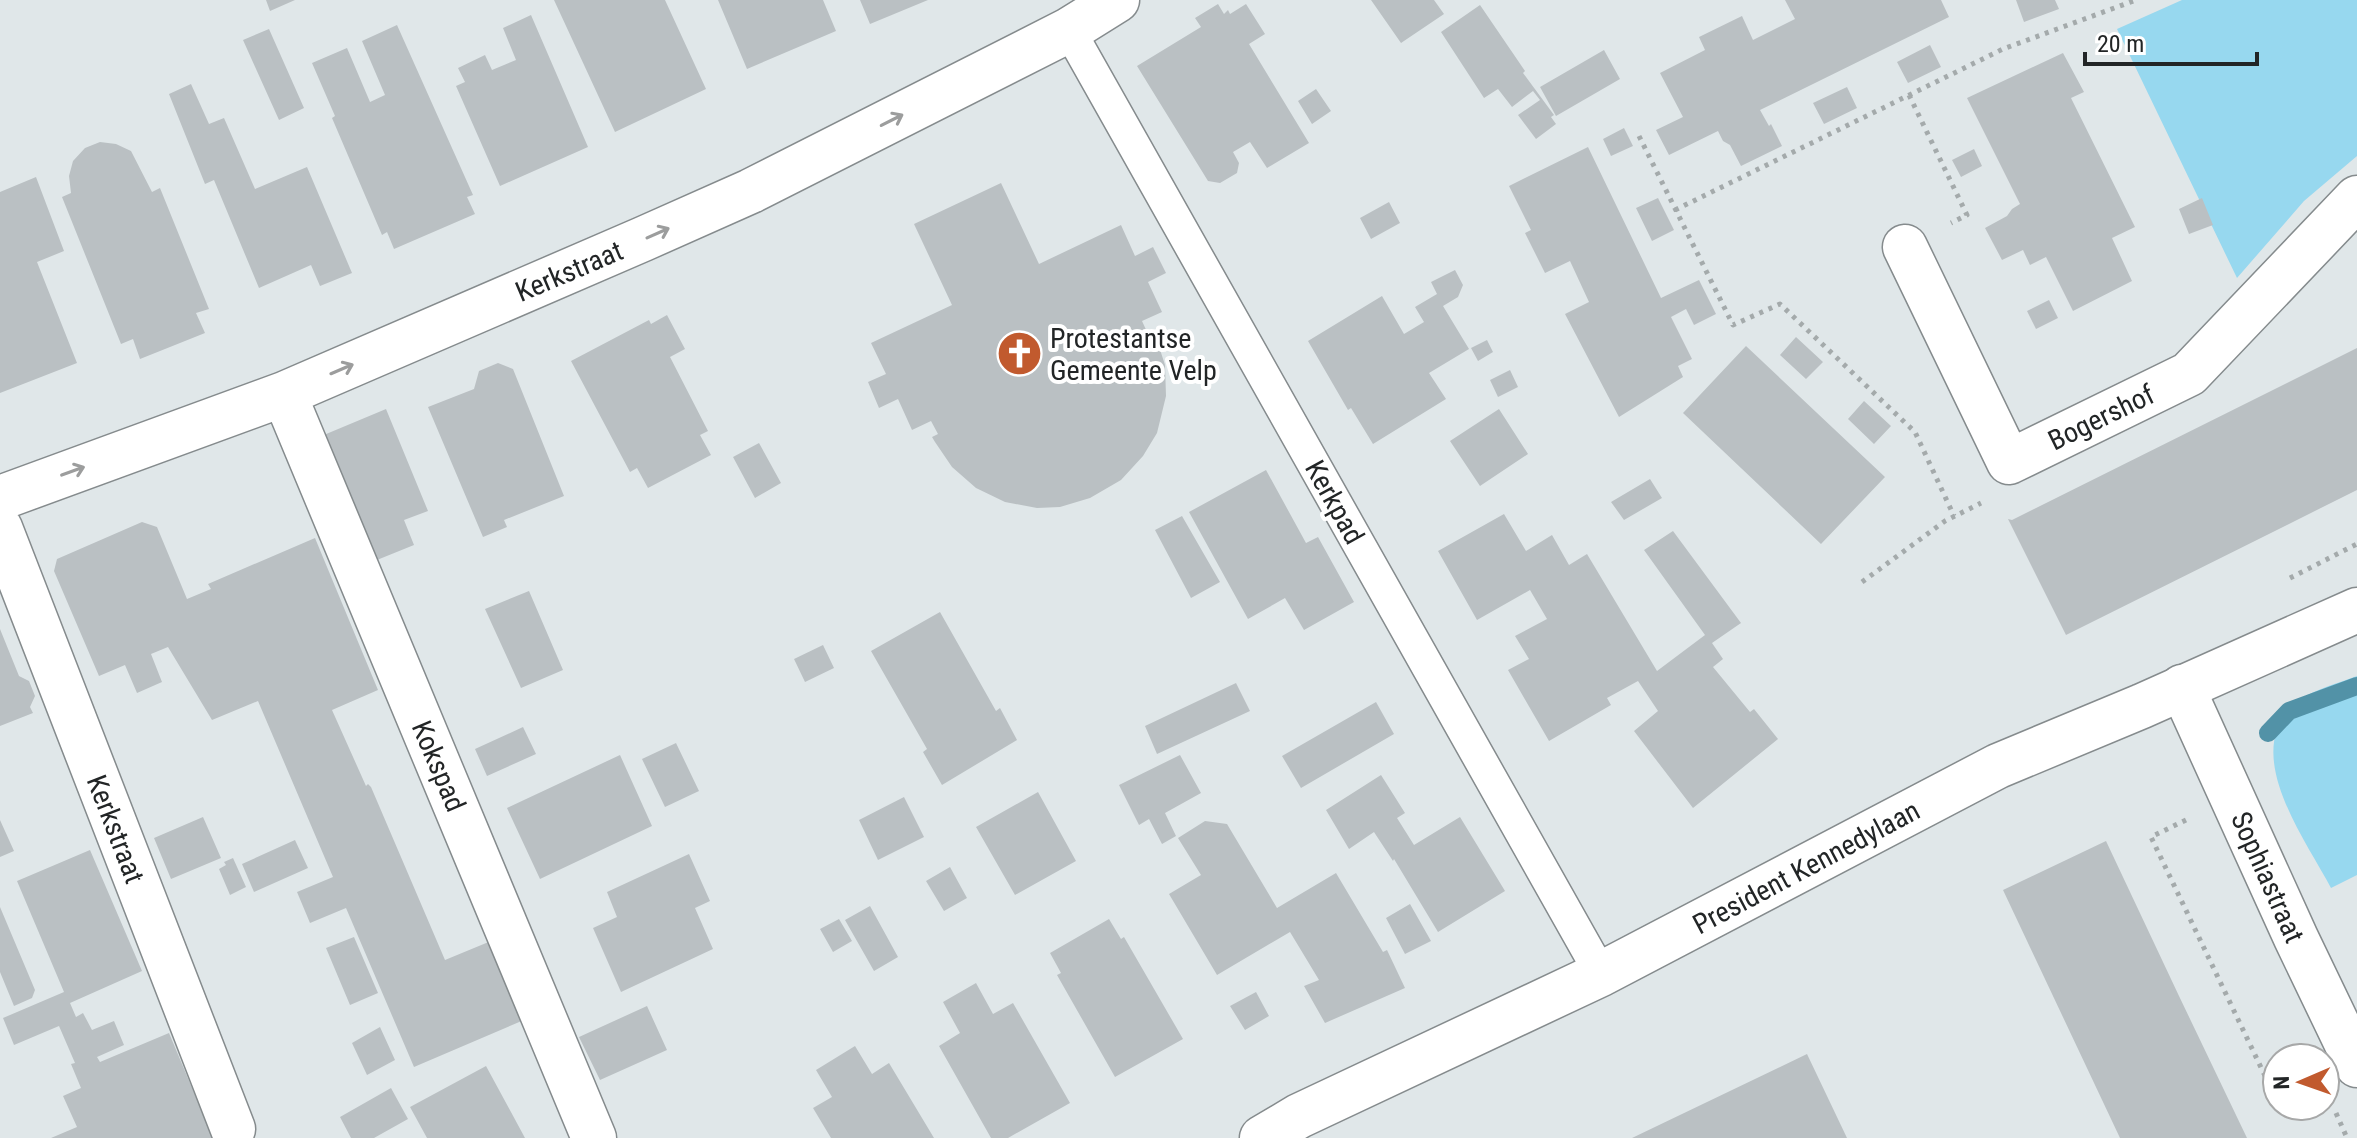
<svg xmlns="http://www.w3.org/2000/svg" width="2357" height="1138" font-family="'Roboto Condensed',sans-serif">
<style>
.green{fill:#97d8ef}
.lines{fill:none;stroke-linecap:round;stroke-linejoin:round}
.stream{stroke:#5292a7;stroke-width:18}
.building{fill:#bac0c3}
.service-casing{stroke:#858b8d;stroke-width:35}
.minor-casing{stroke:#858b8d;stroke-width:47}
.tertiary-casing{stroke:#858b8d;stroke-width:47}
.path{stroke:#a4aaab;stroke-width:5;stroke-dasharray:4 6;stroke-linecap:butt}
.service{stroke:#fff;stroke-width:32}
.minor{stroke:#fff;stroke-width:44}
.tertiary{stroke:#fff;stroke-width:44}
.oneway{stroke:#9c9d9d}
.labels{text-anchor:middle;stroke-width:8;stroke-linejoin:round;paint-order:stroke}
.street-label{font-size:28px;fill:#222526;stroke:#fff}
.poi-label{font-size:28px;fill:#222526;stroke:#fff;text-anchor:start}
</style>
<rect width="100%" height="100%" fill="#e0e7e9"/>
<path class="green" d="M2182 0H2357V156L2304 201 2237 278 2117 29Z
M2357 676V875L2331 888C2304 837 2236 747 2300 700 2315 689 2339 683 2357 676Z"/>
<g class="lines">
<path class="stream" d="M2268 733 2289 711 2357 686"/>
</g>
<path class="building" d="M266 0H295L270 11Z
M554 0H665L706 89 615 132Z
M718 0H823L836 31 747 69Z
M860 0H928L870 24Z
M1371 0H1434L1444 14 1401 43Z
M1785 0H1941L1949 17 1760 110 1769 126 1771 124 1782 146 1741 166 1730 145 1723 141 1718 131 1669 155 1656 130 1683 117 1660 73 1705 50 1699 37 1742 16 1753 40 1795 19Z
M2016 0H2055L2059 9 2024 22Z
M1218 4 1224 14 1228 10 1230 14 1246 4 1265 34 1249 44 1309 143 1267 168 1250 142 1233 152 1239 163 1237 173 1220 183 1208 181 1137 66 1201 27 1195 18Z
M1480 5 1525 71 1523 73 1554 115 1551 117 1556 124 1536 139 1518 115 1540 100 1533 91 1512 107 1498 89 1484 98 1441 32Z
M531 15 588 147 500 186 456 86 465 82 458 68 485 55 492 70 516 60 503 28Z
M397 25 473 195 467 197 475 214 394 249 387 232 382 235 332 118 335 116 312 63 347 48 370 102 385 95 362 41Z
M269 29 304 108 279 120 243 40Z
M1930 45 1941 67 1908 83 1897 62Z
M1604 50 1620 79 1556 116 1540 87Z
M2063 53 2084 92 2071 98 2135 227 2112 238 2132 281 2073 311 2046 257 2030 265 2023 250 2002 260 1985 228 2007 216 2012 209 2020 204 1967 98Z
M191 84 209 124 224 118 255 189 307 167 352 273 320 286 311 265 259 288 214 180 205 184 169 94Z
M1847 87 1857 108 1824 124 1813 103Z
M1316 89 1331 111 1312 124 1298 101Z
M1624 128 1633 146 1611 156 1603 139Z
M100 142 116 144 131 151 152 192 160 188 209 309 196 313 205 333 140 359 133 339 121 344 62 197 71 193 69 176 73 161 85 148Z
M1588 147 1661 298 1699 280 1716 314 1694 325 1686 309 1671 317 1692 359 1678 366 1683 377 1619 417 1565 314 1589 302 1570 261 1545 273 1525 233 1531 230 1509 186Z
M1974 149 1982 166 1961 177 1952 160Z
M36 177 64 251 37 262 77 363 0 393V192Z
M1001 183 1039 264 1121 225 1135 256 1153 247 1166 273 1148 282 1162 312 1142 321 1148 334 1154 331 1165 365 1166 396 1157 433 1143 456 1121 480 1090 498 1060 507 1037 508 1005 502 976 488 952 467 935 442 932 437 938 434 931 421 912 430 898 399 879 408 868 382 886 374 871 343 952 305 914 224Z
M1658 198 1674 230 1652 241 1636 208Z
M2202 198 2213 225 2189 234 2179 209Z
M1389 202 1400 223 1371 239 1360 218Z
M1455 270 1463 285 1458 297 1443 306 1469 349 1429 373 1446 399 1373 444 1351 408 1348 410 1308 341 1382 296 1404 334 1424 322 1415 307 1437 294 1431 282Z
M2049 300 2058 318 2036 329 2027 311Z
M667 315 685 349 670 357 708 431 700 435 711 455 648 488 637 468 630 472 571 361 649 320 651 324Z
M1796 337 1823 362 1806 379 1780 355Z
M1487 340 1493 352 1478 361 1471 348Z
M1746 346 1885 477 1821 544 1683 413Z
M2357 348V490L2066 635 2008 519 2012 520Z
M498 363 513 369 564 496 504 520 507 527 483 537 428 407 474 389 479 371Z
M1510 370 1518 387 1498 397 1490 380Z
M1864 401 1891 426 1874 444 1848 419Z
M386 409 428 511 404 520 414 545 372 562 319 437Z
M1499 409 1528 454 1480 486 1450 441Z
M759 443 781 483 755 498 733 457Z
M1266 470 1306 543 1318 537 1354 602 1304 630 1285 598 1248 619 1189 512Z
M1650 479 1662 498 1624 520 1611 502Z
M1504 514 1526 551 1552 535 1569 565 1587 554 1657 671 1705 635 1644 550 1673 531 1741 623 1712 643 1723 659 1713 667 1750 712 1754 709 1778 739 1693 808 1634 731 1658 711 1638 681 1607 698 1611 705 1549 741 1508 670 1529 659 1515 636 1547 619 1530 590 1477 620 1438 551Z
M1182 516 1220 582 1191 598 1155 530Z
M142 522 157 527 187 599 211 589 208 584 315 538 378 690 332 710 366 786 368 784 371 787 445 960 491 941 524 1020 414 1067 346 908 310 923 297 892 333 877 258 701 212 720 168 647 151 654 162 682 137 693 125 665 99 676 54 571 57 559Z
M529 591 563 670 521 688 485 609Z
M940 612 996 711 1000 708 1017 740 942 785 923 752 927 749 871 651Z
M0 629 19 676 29 681 35 696 30 707 33 713 0 726Z
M823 645 834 668 805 682 794 659Z
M1236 683 1250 711 1157 754 1145 726Z
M1376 702 1394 734 1301 788 1282 756Z
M523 727 536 754 487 776 475 749Z
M676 743 699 791 665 807 642 759Z
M620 755 652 826 540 879 507 808Z
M1180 755 1201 793 1165 813 1176 836 1162 844 1149 819 1139 825 1119 785Z
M1381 775 1405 813 1397 818 1414 845 1460 817 1505 891 1438 932 1394 859 1393 861 1374 832 1349 849 1326 810Z
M1038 792 1076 861 1015 895 976 827Z
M904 797 924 837 878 860 859 820Z
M203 817 221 858 171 879 154 838Z
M0 820 14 851 0 857Z
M1205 821 1227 824 1277 908 1336 873 1383 952 1387 950 1405 988 1325 1023 1304 986 1319 980 1290 932 1217 975 1169 894 1201 875 1178 838Z
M295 840 308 868 254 892 242 864Z
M2106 841 2179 996 2247 1138H2120L2003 890Z
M90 850 142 971 70 1003 76 1017 83 1013 92 1030 114 1021 124 1045 97 1057 100 1062 169 1033 213 1138H51L77 1127 63 1096 81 1088 71 1064 75 1063 59 1026 14 1045 3 1018 64 992 17 881Z
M689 854 710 901 695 908 713 949 621 992 593 928 617 917 607 892Z
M233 858 246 887 230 895 219 869 226 865 224 862Z
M950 867 967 898 944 911 926 881Z
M1410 904 1431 941 1405 954 1386 918Z
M870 906 898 957 874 971 845 920Z
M0 907 35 990 32 998 14 1006 0 972Z
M839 919 852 941 833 952 820 929Z
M1109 919 1121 939 1124 937 1183 1039 1115 1077 1057 975 1061 973 1050 953Z
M354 937 378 993 350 1005 326 948Z
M976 983 993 1014 1013 1003 1070 1103 1008 1138H991L939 1046 960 1033 943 1002Z
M1256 992 1269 1016 1245 1030 1230 1006Z
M647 1006 667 1050 600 1080 579 1037Z
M380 1027 395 1060 367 1075 352 1043Z
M855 1046 872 1074 889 1063 934 1138H831L813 1108 832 1097 816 1070Z
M1807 1054 1847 1138H1632Z
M486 1066 525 1138H427L410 1107Z
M391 1088 408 1119 374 1138H351L340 1117Z"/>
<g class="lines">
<defs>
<path id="service" d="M1069 30 1601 974"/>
<path id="minor" d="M1905 247 2009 462 2189 374 2357 198
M284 394 594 1138
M0 498 284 394 643 239 751 191 1069 30 1117 0
M0 528 233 1129
M2182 687 2296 938 2357 1065"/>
<path id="tertiary" d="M1262 1138 1299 1116 1601 974 1998 766 2142 706 2357 610"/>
</defs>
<use href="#service" class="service-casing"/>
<use href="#minor" class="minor-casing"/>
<use href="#tertiary" class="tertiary-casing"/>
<path class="path" d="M1909 95 1967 215 1951 223
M1639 136 1733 325 1780 304 1915 432 1954 516
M1675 210 2003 49 2136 0
M2290 578 2357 544
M1862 582 1945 521 1981 503
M2186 820 2151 837 2277 1101
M2336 1113 2347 1138"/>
<use href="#service" class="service"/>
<use href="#minor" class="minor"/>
<use href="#tertiary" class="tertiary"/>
</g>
<defs><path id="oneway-shaft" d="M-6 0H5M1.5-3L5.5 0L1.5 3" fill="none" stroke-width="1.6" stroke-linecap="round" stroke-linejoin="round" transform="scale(2)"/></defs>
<g class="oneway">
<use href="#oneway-shaft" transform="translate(892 120) rotate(-27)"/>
<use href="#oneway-shaft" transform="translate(658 233) rotate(-24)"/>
<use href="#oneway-shaft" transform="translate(342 369) rotate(-23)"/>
<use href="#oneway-shaft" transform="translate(73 471) rotate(-20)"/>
</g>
<defs>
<symbol id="church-disc" viewBox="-11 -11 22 22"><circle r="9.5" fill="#c15a2e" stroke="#fff"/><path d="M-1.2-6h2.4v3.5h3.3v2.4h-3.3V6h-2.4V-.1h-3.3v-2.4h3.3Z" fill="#fff"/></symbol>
</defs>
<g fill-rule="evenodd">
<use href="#church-disc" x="994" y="328" width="51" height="51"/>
</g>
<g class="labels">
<g class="street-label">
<text transform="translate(569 271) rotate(-23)" y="10">Kerkstraat</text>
<text transform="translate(2101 417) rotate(-26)" y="10">Bogershof</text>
<text transform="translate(1335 502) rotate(61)" y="10">Kerkpad</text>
<text transform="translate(439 766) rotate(67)" y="10">Kokspad</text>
<text transform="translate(116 829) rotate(69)" y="10">Kerkstraat</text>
<text transform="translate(1806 867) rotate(-28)" y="10">President Kennedylaan</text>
<text transform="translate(2268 877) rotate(66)" y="10">Sophiastraat</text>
</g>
<g class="poi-label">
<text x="1050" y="348">Protestantse<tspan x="1050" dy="32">Gemeente Velp</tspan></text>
</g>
</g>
<g transform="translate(2301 1082) rotate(268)"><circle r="38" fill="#ffffff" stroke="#a7a8a8" stroke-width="2"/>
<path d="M0-6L14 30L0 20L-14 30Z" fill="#c15a2e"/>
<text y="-12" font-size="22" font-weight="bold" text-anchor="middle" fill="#222526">N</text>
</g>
<path d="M2085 52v12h172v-12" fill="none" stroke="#222526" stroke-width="4"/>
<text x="2097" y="52" font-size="24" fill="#222526" stroke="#ffffff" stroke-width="6" paint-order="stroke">20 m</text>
</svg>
